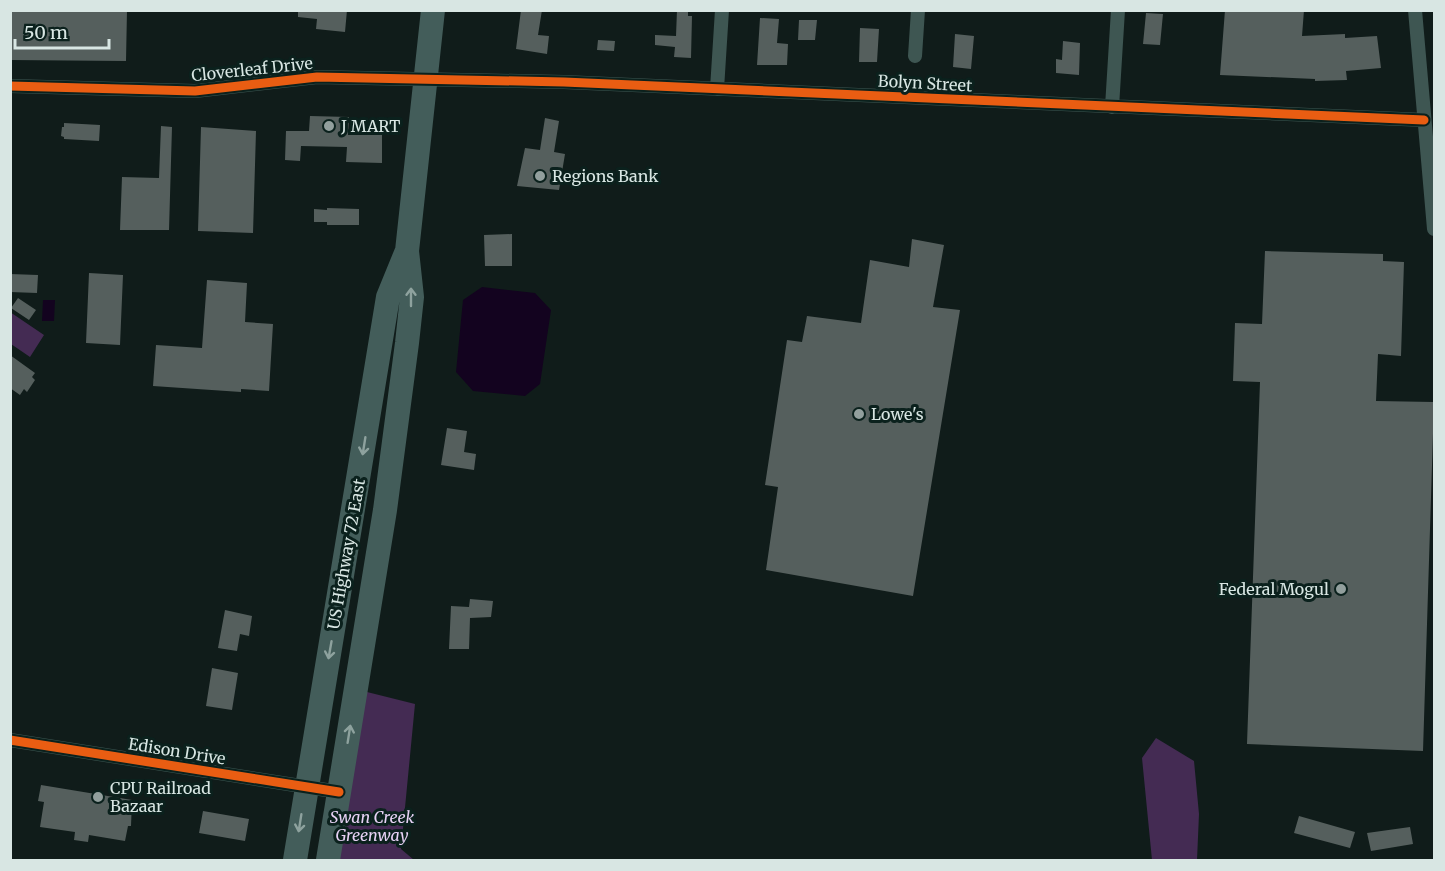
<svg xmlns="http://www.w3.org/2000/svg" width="1445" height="871" font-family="Merriweather,serif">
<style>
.green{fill:#442b53}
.water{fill:#13031f}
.building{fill:#555f5d}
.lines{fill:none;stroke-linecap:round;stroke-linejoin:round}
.street{stroke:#3e5652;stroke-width:14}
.highway{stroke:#435d5a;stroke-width:24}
.cycleway-casing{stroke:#0b211d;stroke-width:13}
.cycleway{stroke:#e95d12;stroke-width:9}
.oneway{stroke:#8ea29e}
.poi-dot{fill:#929f9d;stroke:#0b211d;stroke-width:2}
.labels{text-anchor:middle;stroke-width:6;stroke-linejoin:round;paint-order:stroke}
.street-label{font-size:16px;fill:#d8e6e3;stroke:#0b211d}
.poi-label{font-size:16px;fill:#d8e6e3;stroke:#0b211d;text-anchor:start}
.park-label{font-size:16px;font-style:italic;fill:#e8d2f6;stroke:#0b211d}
</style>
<rect width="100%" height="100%" fill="#101c1a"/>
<path class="green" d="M10 312 44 335 30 357 11 344Z
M363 691 415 704 401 849 414 860H335Z
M1156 738 1194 761 1199 814 1197 860H1152L1142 758Z"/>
<path class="water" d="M482 287 535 293 551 310 540 384 525 396 473 391 456 372 463 300Z
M43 300H55L54 321H42Z"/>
<path class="building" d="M10 10H127L126 61 10 60Z
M298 10H347L345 32 316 29 317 19 298 17Z
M521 10H542L538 35 549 36 547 54 516 49Z
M677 10H688V16H692L691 58 674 57 675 47 655 45V35L676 36Z
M1225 10H1304L1302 36 1345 34V38L1377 36 1381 68 1346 71 1347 80 1315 81V79L1220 75Z
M1146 13 1163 14 1160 45 1143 44Z
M760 18 779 19 777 43 788 44 787 65H757Z
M799 20H817L815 40H798Z
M860 28 879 29 877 62H859Z
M955 34 974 36 971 69 953 67Z
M598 40 615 41 614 51 597 50Z
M1063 41 1080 43 1079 75 1056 73V59L1062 60Z
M310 116 349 117 348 135H382V163L346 162 347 147 301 146 300 161 285 160 286 131H309Z
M545 118 559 121 554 152 565 154 559 190 517 186 525 148 540 150Z
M64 123 100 125 99 141 64 139V137L61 136 62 127H64Z
M161 126 172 127 169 230H120L122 177 159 178Z
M201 127 256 131 253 233 198 231Z
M327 208 359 209V225H327V222H314V209L327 210Z
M512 234V266H485L484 235Z
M912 239 944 245 933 307 960 310 913 596 766 570 778 487 765 485 787 340 802 342 807 316 861 323 870 260 909 267Z
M1265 251 1383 254V261L1404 262 1401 356 1378 354 1376 401 1434 402 1423 751 1247 744 1260 382 1233 381 1235 323 1262 324Z
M89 273 123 275 120 345 86 343Z
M10 274 38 275 37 293 10 292Z
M207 280 247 283 245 322 273 324 269 391 241 389V392L153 386 156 345 202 348Z
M18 298 36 310 29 320 11 308Z
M10 355 35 373 32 377 35 380 27 392 24 389 20 395 10 388Z
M447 428 467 431 464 452 476 454 474 470 441 465Z
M470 599 493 601 491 617 470 618 469 649H449L451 606 469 607Z
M225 610 252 616 249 636 240 634 237 651 218 648Z
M212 668 238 673 232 710 206 706Z
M41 785 132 800 131 826H128L125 841 89 835 88 842 74 840 75 832 40 827 44 802 38 801Z
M203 811 249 819 245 841 199 833Z
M1299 816 1355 832 1350 848 1294 833Z
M1410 827 1413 844 1371 851 1367 833Z"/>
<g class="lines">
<path class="street" d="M1415 10 1434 229
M915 56 918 10
M10 86 195 91 317 77 564 82 1424 120
M717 89 722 10
M1112 107 1118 10
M10 740 339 792"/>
<path class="highway" d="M295 860 388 297 406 253
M328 860 385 510 407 343 412 297 407 251 433 10"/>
<defs>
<path id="cycleway" d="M10 86 195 91 317 77 564 82 1424 120
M10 740 339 792"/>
</defs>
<use href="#cycleway" class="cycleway-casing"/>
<use href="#cycleway" class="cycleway"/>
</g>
<defs><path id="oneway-shaft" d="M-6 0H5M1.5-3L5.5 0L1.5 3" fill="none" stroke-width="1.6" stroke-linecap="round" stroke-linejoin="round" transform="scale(1.5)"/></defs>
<g class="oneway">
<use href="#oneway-shaft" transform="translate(411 297) rotate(-90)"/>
<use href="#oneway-shaft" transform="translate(364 446) rotate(99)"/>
<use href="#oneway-shaft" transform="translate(330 650) rotate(100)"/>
<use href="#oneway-shaft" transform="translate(349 734) rotate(-81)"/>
<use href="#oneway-shaft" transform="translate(300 823) rotate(99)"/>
</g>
<g class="poi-dot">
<circle cx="329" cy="126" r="6"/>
<circle cx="540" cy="176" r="6"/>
<circle cx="859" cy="414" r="6"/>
<circle cx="1341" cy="589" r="6"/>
<circle cx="98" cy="797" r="6"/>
</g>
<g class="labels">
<g class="street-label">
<text transform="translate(252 69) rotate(-6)" y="6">Cloverleaf Drive</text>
<text transform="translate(925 83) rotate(3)" y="6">Bolyn Street</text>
<text transform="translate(346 554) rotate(-80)" y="6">US Highway 72 East</text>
<text transform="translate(177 751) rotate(9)" y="6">Edison Drive</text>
</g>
<g class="poi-label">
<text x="341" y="132">J MART</text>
<text x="552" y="182">Regions Bank</text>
<text x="871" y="420">Lowe's</text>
<text x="1329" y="595" text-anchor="end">Federal Mogul</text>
<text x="110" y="794">CPU Railroad<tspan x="110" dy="18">Bazaar</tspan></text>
</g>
<g class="park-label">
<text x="372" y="823">Swan Creek<tspan x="372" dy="18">Greenway</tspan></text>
</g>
</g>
<rect width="1445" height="871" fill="none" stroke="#d8e6e3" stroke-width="24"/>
<path d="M15 39v9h94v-9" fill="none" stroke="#d8e6e3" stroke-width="3"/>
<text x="24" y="39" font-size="18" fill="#d8e6e3" stroke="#0b211d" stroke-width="4.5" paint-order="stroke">50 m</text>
</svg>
